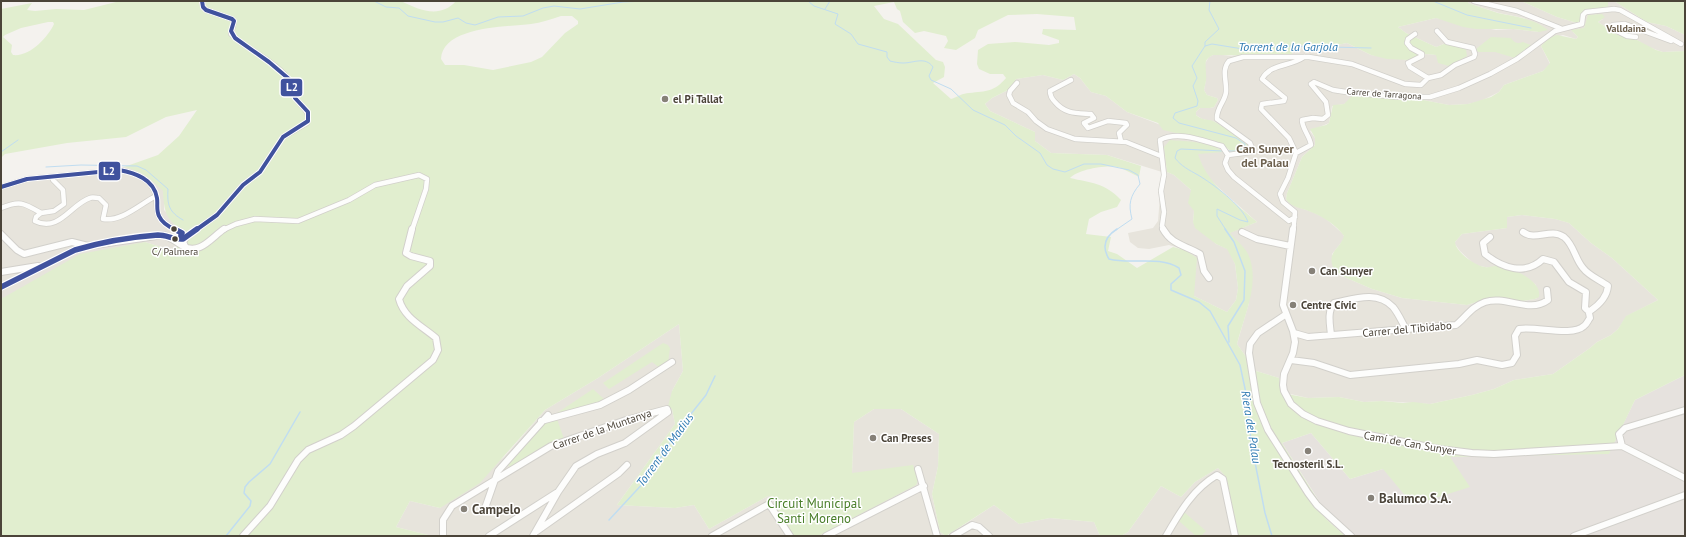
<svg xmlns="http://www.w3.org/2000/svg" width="1686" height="537" font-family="'PT Sans',sans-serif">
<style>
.residential{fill:#e7e4dc}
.industrial{fill:#e6e2de}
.green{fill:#e1eecf;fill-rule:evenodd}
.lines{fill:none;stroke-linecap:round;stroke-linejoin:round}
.stream-far1{stroke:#c0ddf1;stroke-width:1}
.stream{stroke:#c0ddf1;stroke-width:1.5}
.minor-far1-casing{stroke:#d2d0cb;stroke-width:6}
.minor-casing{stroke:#d2d0cb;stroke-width:8}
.minor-far1{stroke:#fdfdfc;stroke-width:4.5}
.minor{stroke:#fdfdfc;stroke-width:6}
.bus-1-far1-casing{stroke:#fff;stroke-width:6}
.bus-1-casing{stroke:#fff;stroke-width:8}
.bus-1-far1{stroke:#40529e;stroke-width:4}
.bus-1{stroke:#40529e;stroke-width:5.5}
.poi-dot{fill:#868178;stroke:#fff;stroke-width:1.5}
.bus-dot{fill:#4b4439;stroke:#fff;stroke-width:1.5}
.labels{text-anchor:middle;stroke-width:3;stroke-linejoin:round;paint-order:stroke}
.far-street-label{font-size:9px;fill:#4b4439;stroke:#fff}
.far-neighbourhood-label{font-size:10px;font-weight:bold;fill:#6e6250;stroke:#fff}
.bus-label{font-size:10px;fill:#4b4439;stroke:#fff}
.poi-label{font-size:11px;font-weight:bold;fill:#4b4439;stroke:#fff;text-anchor:start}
.street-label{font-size:11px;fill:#4b4439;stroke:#fff}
.water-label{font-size:12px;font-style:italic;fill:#2e7ab2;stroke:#fff}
.neighbourhood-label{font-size:12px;font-weight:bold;fill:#6e6250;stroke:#fff}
.near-poi-label{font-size:13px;font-weight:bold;fill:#4b4439;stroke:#fff;text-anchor:start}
.near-park-label{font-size:13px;fill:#4a7f2a;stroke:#fff}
.line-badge{stroke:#fff;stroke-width:1.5}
.badge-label{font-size:11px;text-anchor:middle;font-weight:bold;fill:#fff}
</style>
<rect width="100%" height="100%" fill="#f4f2ee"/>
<path class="residential" d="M1469 1H1521L1557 17 1577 23 1580 21 1581 14 1607 1H1614L1647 22 1666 26 1685 35V51L1663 52 1648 47 1637 40 1618 35 1598 22 1603 19 1586 24 1584 28 1573 32 1578 37 1576 39 1563 35 1551 38 1541 46 1550 64 1543 71 1504 85 1499 92 1481 101 1468 104 1449 105 1423 100 1392 99 1362 95 1344 104 1332 106 1329 123 1310 131 1315 138V145L1302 157 1287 193 1286 199 1295 206 1312 212 1325 218 1342 233 1344 236V239L1332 254 1336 273 1342 276 1372 289 1402 298 1467 305 1489 298 1522 301 1535 299 1537 298 1536 285 1530 280 1520 274 1475 265 1460 251 1455 244V242L1462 234 1507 228V217L1522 215 1555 219 1569 223 1591 243 1612 258 1658 300 1627 316 1618 329 1611 335 1597 342 1590 348 1553 374 1514 380 1494 389 1472 395 1430 404 1382 401 1364 402 1339 397 1308 398 1282 392 1279 378 1256 371 1237 344 1249 303 1247 253 1229 233 1257 222 1219 188 1206 175 1197 154 1220 148 1166 159 1167 172 1174 175 1191 190 1194 211 1193 222 1216 244 1228 249 1235 264 1238 288 1236 300 1227 312 1194 296 1185 250 1169 245 1149 249 1138 248 1130 242 1128 233 1153 228 1158 221 1162 172 1107 155 1051 153 1035 141V132L990 111 985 104 992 98 1012 88 1016 79 1043 75 1063 80 1074 74 1080 78 1091 92 1106 96 1127 112 1187 135 1216 141 1229 150 1245 142 1215 122 1202 119 1196 115V112L1200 108H1210L1214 107 1218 100 1217 98 1207 95 1204 90 1206 80 1204 65 1209 57 1215 54 1231 56 1298 45 1332 46 1347 43 1371 55 1410 60 1426 54 1436 55 1444 44 1436 47 1406 33 1398 27 1436 18 1496 30 1514 29 1539 32 1524 18 1499 13 1468 3Z
M124 167 134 169 153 181 164 191V210L190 236 187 240 171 250 145 242 1 299V185L14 180 29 177Z
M679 324 683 371 672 391V409L675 424 617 505 675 508 694 505 709 529 768 496 773 497 852 473 854 422 874 409H901L939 434 938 466 932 494 940 532 946 536H432L396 527 410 501 440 508 504 457 545 410 598 378Z
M1218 468 1226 477 1238 536H1121L1128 532 1161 486 1181 497 1195 482Z
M994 505 1019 524 1050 518 1094 522 1100 536H947Z"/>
<path class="industrial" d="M1685 375V536H1345L1325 518 1323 507 1282 443 1311 433 1350 479 1383 469 1469 487 1449 457 1609 453 1635 400Z"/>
<path class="green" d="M120 1H401C419 10 440 19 456 1H1469L1468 3C1478 6 1488 10 1498 13 1516 17 1533 18 1548 30L1539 32 1514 29H1476L1463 27 1436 18 1398 27 1406 33 1436 47 1444 44 1463 46 1466 50 1467 56 1449 66 1438 63 1436 55 1426 54 1410 60 1387 59 1371 55 1347 43 1332 46 1298 45 1290 56 1213 55C1203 60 1206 64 1206 74 1207 80 1205 85 1204 90L1207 95 1217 98 1218 100 1214 107 1210 108H1200L1196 112V115C1201 120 1207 119 1213 121 1219 124 1248 142 1249 147L1244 153 1232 152 1220 143 1208 139 1176 133 1163 130 1158 123 1127 112 1106 96 1091 92 1080 78 1074 74 1063 80 1043 75 1016 79 1012 88 992 98 985 104 990 111 1035 132V141L1051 153 1107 155 1141 166 1139 177C1133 174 1127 171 1121 168 1109 164 1079 169 1070 178 1091 183 1104 182 1121 200L1117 207 1101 212 1089 219 1086 234 1111 237 1108 251 1117 254 1137 268 1173 247 1185 250 1197 258 1194 296 1227 312 1236 300 1238 288 1235 264 1227 249 1216 244 1195 228 1193 222 1194 211 1188 203 1191 190 1174 175 1167 172 1164 147 1170 140C1183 141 1215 142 1223 152L1198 154C1207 184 1234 202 1257 222L1230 233C1235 239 1244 246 1248 254 1261 282 1244 316 1237 344L1256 371 1279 378 1282 393 1308 398 1339 397 1364 402 1382 401 1403 403 1413 402 1430 404 1472 395 1494 389 1514 380 1553 374 1590 348 1597 342 1611 335 1618 329 1626 316 1658 300 1612 258 1591 243 1569 223 1555 219 1522 215 1507 217V228L1462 234 1455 242C1456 252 1475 266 1485 267 1490 268 1494 265 1500 266 1513 269 1542 280 1539 297L1535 299 1522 301 1489 298 1467 305 1402 298 1372 289 1342 276 1334 270C1326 251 1339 251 1344 236 1336 225 1324 217 1311 212 1303 208 1291 208 1286 199L1287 193 1302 157 1315 145V138L1310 129 1326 125 1329 123 1333 105 1344 104 1353 95 1392 99 1423 100 1449 105 1468 104 1491 97 1499 92 1504 85 1543 71 1550 63 1541 46 1549 38 1557 35 1576 39 1578 37 1571 30 1584 28 1588 15 1602 14 1605 17 1598 22 1618 35 1637 40 1656 50 1663 52 1685 51V375L1635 400 1609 454 1450 457 1470 487 1413 505 1383 469 1350 479 1311 433 1282 443 1323 508 1325 518 1345 536H1238L1226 477 1218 468 1195 482 1181 497 1161 486 1128 532 1121 536H1100L1094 522 1050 518 1019 524 994 505 946 536 940 532 932 494 938 466 939 434 901 409H874L854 422 852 473 913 465 918 481 916 485 818 536H793L775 508 776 501 773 497 768 496 709 529 694 505 675 508 617 505 675 424 672 409 668 406 672 391 683 371 679 324 598 378 545 410 480 483 440 508 410 501 396 527 432 536H1V299L80 254 145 242 171 250 187 240 189 236C169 221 164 218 163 191 152 180 140 170 124 167L158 155 179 136 197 110 166 117 126 137 67 143 5 154 1 158V9L32 3 27 10 35 11 56 9 84 10ZM894 2 897 9 900 11 903 22 915 33 924 31 946 36 948 41 944 48 956 50 975 38 978 30 1008 15 1037 14 1074 17 1076 30 1043 29 1042 34 1059 40V43L1049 45 1015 42 988 44 978 50 977 64 979 69 990 74H1003L1006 78C994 92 987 91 969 93 963 93 957 97 951 99L933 83 944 77 945 67 943 62 936 60 898 24 884 19 874 6ZM561 16H572L578 21V24L565 33 542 57 531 62 493 70 464 65H445L441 59C443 26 507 27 531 24 541 23 551 19 561 16ZM48 22H53L54 24C48 37 30 57 13 55L11 52 12 45 3 37 5 35 21 28Z
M1521 1H1608V6L1606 8 1581 14 1580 21 1577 23 1557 17Z
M1614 1H1685V35L1666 26 1647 22Z
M1491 37 1511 38C1514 43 1518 44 1523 42L1531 45 1515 58 1495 52H1478L1476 49Z
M663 343 668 345 670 348 668 363 660 368 652 362 609 389 603 383Z
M593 389 605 400 551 417Z
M557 419 564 439 512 467 507 465 545 422Z
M1184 512 1206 531 1201 536H1196L1179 521Z"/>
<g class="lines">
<path class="stream-far1" d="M374 1 386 7 399 8 408 16 435 22H443L458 18 466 23 475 25 498 17 523 16 543 8 554 6 580 9 623 2 646 1
M808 1 814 6 838 14 835 24 851 34 858 44 887 52V57L890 61C894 62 899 63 903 63 914 63 925 56 933 67L929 76 931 80 951 89 973 110 1005 125 1016 136 1040 153 1047 165 1053 169 1065 172 1084 164H1101L1129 170 1138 175 1140 184C1130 196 1128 204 1132 219L1116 230
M1433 1 1467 15 1531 28
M825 9 830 1
M1205 46V42L1219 29 1209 10 1210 1
M1223 151 1181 149 1177 151 1175 158C1181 166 1189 170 1198 175 1213 184 1242 205 1248 222L1240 220 1217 209V216L1226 230
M1226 151H1238L1245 147V144L1236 138 1179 123 1173 118 1175 113 1197 106 1198 101 1193 86 1197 78 1192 66 1205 46 1212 44 1243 49 1287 46 1371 48
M1 152 18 140
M46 167 81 165 137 166 146 170 168 189C167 205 169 212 183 220"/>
<path class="stream" d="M1117 229C1106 236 1101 246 1109 259 1132 265 1158 255 1179 268L1181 275 1171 284V290L1199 302 1210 311 1240 365 1247 398 1251 442 1265 513 1272 536
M1225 229 1234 242 1245 271 1244 300 1228 326 1229 342
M609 520 647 479 679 429 706 395 715 376
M226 536 250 506 251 501 244 493 245 487 249 482 270 464 300 412"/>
<defs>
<path id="minor-far1" d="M1474 1 1517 11 1560 28
M1415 34 1408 39 1407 43 1411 48 1422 54V56L1408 63 1410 67 1428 78
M1636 37 1627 36 1611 28 1613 25 1625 24 1671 41
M1071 80 1050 91C1050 96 1052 99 1055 102 1065 114 1077 113 1091 114L1094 118 1084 123 1088 128 1108 121 1126 123 1127 125 1119 133 1121 141
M1017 83 1010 91 1009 95 1013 103 1028 112 1036 121 1047 129 1075 139 1126 142 1161 156
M1296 153 1311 145C1310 136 1302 129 1302 120L1313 118 1323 119 1328 115 1326 102 1311 84 1314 82 1333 90 1346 92 1398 97H1430L1459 88 1490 74 1517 59 1555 31 1582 24 1583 15 1586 12 1614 9 1620 10 1681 44
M1228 155 1251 152 1252 149 1250 143 1217 119C1216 108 1225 102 1226 92 1227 81 1221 70 1229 61L1243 57H1309L1352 64 1405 84 1421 85 1428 78 1441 75 1455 65 1474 57 1475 54 1473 48 1447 42 1437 31
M1228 155 1225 163 1228 170 1234 177 1289 221 1295 217
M1 187 27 179 119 170C135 173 154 179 156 198 157 204 156 210 159 216 162 223 170 227 176 230
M1 208C20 200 24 203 41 213L36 217 35 221C59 233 71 204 90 198 92 197 96 198 99 198L106 205 103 219C122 222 140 204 156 196
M41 213 54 211 64 204 63 190 53 180V178
M1294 223 1295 212 1283 202 1280 194 1288 178 1296 153 1289 138 1261 109 1262 104 1284 101 1285 98 1262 79C1271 63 1290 67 1304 57
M196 230 217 215 243 185 260 172 283 137 307 123C311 112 303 108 297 100 291 92 292 82 285 75 270 58 247 50 231 34L234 21 232 19 206 10 203 7 202 1
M223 230 236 224 255 219 298 221 349 200 375 185 419 175 427 179 426 189 412 230
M1164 230 1162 226 1164 212 1161 191 1164 175 1160 140C1178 130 1203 141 1222 146L1228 155
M1293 230 1294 225"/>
<path id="minor" d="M174 229 182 233 176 239
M1163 229C1172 245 1185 245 1200 254L1204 271 1209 278
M1293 229 1283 305 1293 331 1295 342 1293 353 1284 374 1283 385 1284 391 1291 404 1303 414 1317 421 1349 431 1439 449 1472 453 1494 454 1622 446 1685 478
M1242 232 1257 239 1290 246
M1523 232C1536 242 1550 227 1564 237 1574 245 1575 259 1583 268 1589 276 1600 280 1608 286 1607 297 1599 305 1590 311
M1 234 17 250 24 254 72 242 88 246
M1490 237 1483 243 1485 254C1502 268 1525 276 1543 259L1554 262 1569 282 1586 292 1585 308 1587 310
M185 246 183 242 186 237 197 229
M1 272 38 266
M1 287 75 250 88 246 163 235C171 237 176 242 183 246 199 256 212 237 224 229
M1285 315 1258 333 1250 344 1249 353 1257 403 1268 430 1308 493 1317 505 1351 536
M1294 333 1308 337 1456 325C1466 317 1471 307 1485 302 1506 295 1529 314 1548 300L1547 290
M1331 335C1330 324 1327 312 1334 303 1354 299 1377 290 1393 307 1398 313 1402 322 1406 329
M1291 360 1314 363 1350 375 1459 364 1477 360 1502 365 1512 363 1517 355 1515 336 1519 329C1537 326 1572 337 1584 326 1587 324 1588 320 1590 318L1589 313
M541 421 600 405 629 390 672 362
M1622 446 1619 434 1625 428 1685 410
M918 469 937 536
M484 511 498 471 548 415
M537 531 619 473 627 465
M243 536 270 506 298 460 308 450 341 435 354 426 433 360 438 350 436 338C422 326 404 318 399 299L407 286 430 266V261L411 256 406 253 412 229
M443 536V520L452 506 551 446 626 420 667 409 668 412 625 443 597 454 576 466 558 492 533 536
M489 536 556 493
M712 536 769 504 790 536
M826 536 924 486
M953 536 972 525 979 527 989 536
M1166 536C1180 512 1193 489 1217 475L1223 479 1235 536
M1574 536 1685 495"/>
</defs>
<use href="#minor-far1" class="minor-far1-casing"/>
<use href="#minor" class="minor-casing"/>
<use href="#minor-far1" class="minor-far1"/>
<use href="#minor" class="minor"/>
<defs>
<path id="bus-1-far1" d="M1 187 27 179 119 170C135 173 154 179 157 198 158 204 156 210 159 216 162 223 169 227 176 230
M196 230 217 215 243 185 260 172 283 137 308 121V112L295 98 289 79 269 62 235 38 231 31 234 21 232 19 206 10 203 7 202 1"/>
<path id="bus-1" d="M174 229 182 233 181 235
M1 287 75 250C102 242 130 237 158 235 167 235 174 240 183 239L197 229"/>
</defs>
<use href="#bus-1-far1" class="bus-1-far1-casing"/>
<use href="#bus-1" class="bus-1-casing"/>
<use href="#bus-1-far1" class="bus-1-far1"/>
<use href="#bus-1" class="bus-1"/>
</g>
<g class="poi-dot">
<circle cx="665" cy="99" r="4"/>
<circle cx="1312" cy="271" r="4"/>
<circle cx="1293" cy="305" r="4"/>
<circle cx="873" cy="438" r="4"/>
<circle cx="1308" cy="451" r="4"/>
<circle cx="1371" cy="498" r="4"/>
<circle cx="464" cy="509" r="4"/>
</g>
<g class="bus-dot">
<circle cx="174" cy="229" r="3.5"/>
<circle cx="175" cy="239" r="3.5"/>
</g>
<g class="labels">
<g class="far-street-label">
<text transform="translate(1384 94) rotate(4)" y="3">Carrer de Tarragona</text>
</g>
<g class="far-neighbourhood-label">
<text x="1626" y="32">Valldaina</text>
</g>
<g class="bus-label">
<text x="175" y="255">C/ Palmera</text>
</g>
<g class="poi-label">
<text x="673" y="103">el Pi Tallat</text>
<text x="1320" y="275">Can Sunyer</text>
<text x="1301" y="309">Centre Cívic</text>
<text x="881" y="442">Can Preses</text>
<text x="1308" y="468" text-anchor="middle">Tecnosteril S.L.</text>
</g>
<g class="street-label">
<text transform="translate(1407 329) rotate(-5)" y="4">Carrer del Tibidabo</text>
<text transform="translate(602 429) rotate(-19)" y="4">Carrer de la Muntanya</text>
<text transform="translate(1410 443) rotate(10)" y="4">Camí de Can Sunyer</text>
</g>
<g class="water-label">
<text x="1288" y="51">Torrent de la Garjola</text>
<text transform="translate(1251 427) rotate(81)" y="4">Riera del Palau</text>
<text transform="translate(665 450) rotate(-54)" y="4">Torrent de Madius</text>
</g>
<g class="neighbourhood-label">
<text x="1265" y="153">Can Sunyer<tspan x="1265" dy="14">del Palau</tspan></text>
</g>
<g class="near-poi-label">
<text x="1379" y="503">Balumco S.A.</text>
<text x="472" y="514">Campelo</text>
</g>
<g class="near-park-label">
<text x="814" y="508">Circuit Municipal<tspan x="814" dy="15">Santi Moreno</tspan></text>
</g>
</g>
<g class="line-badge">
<rect x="280" y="78" width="23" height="19" rx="4" fill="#40529e"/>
<rect x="98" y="161" width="23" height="20" rx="4" fill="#40529e"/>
</g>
<g class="badge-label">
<text x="292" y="91">L2</text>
<text x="109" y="175">L2</text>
</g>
<rect width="1686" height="537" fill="none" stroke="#4b4439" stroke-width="4"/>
</svg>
